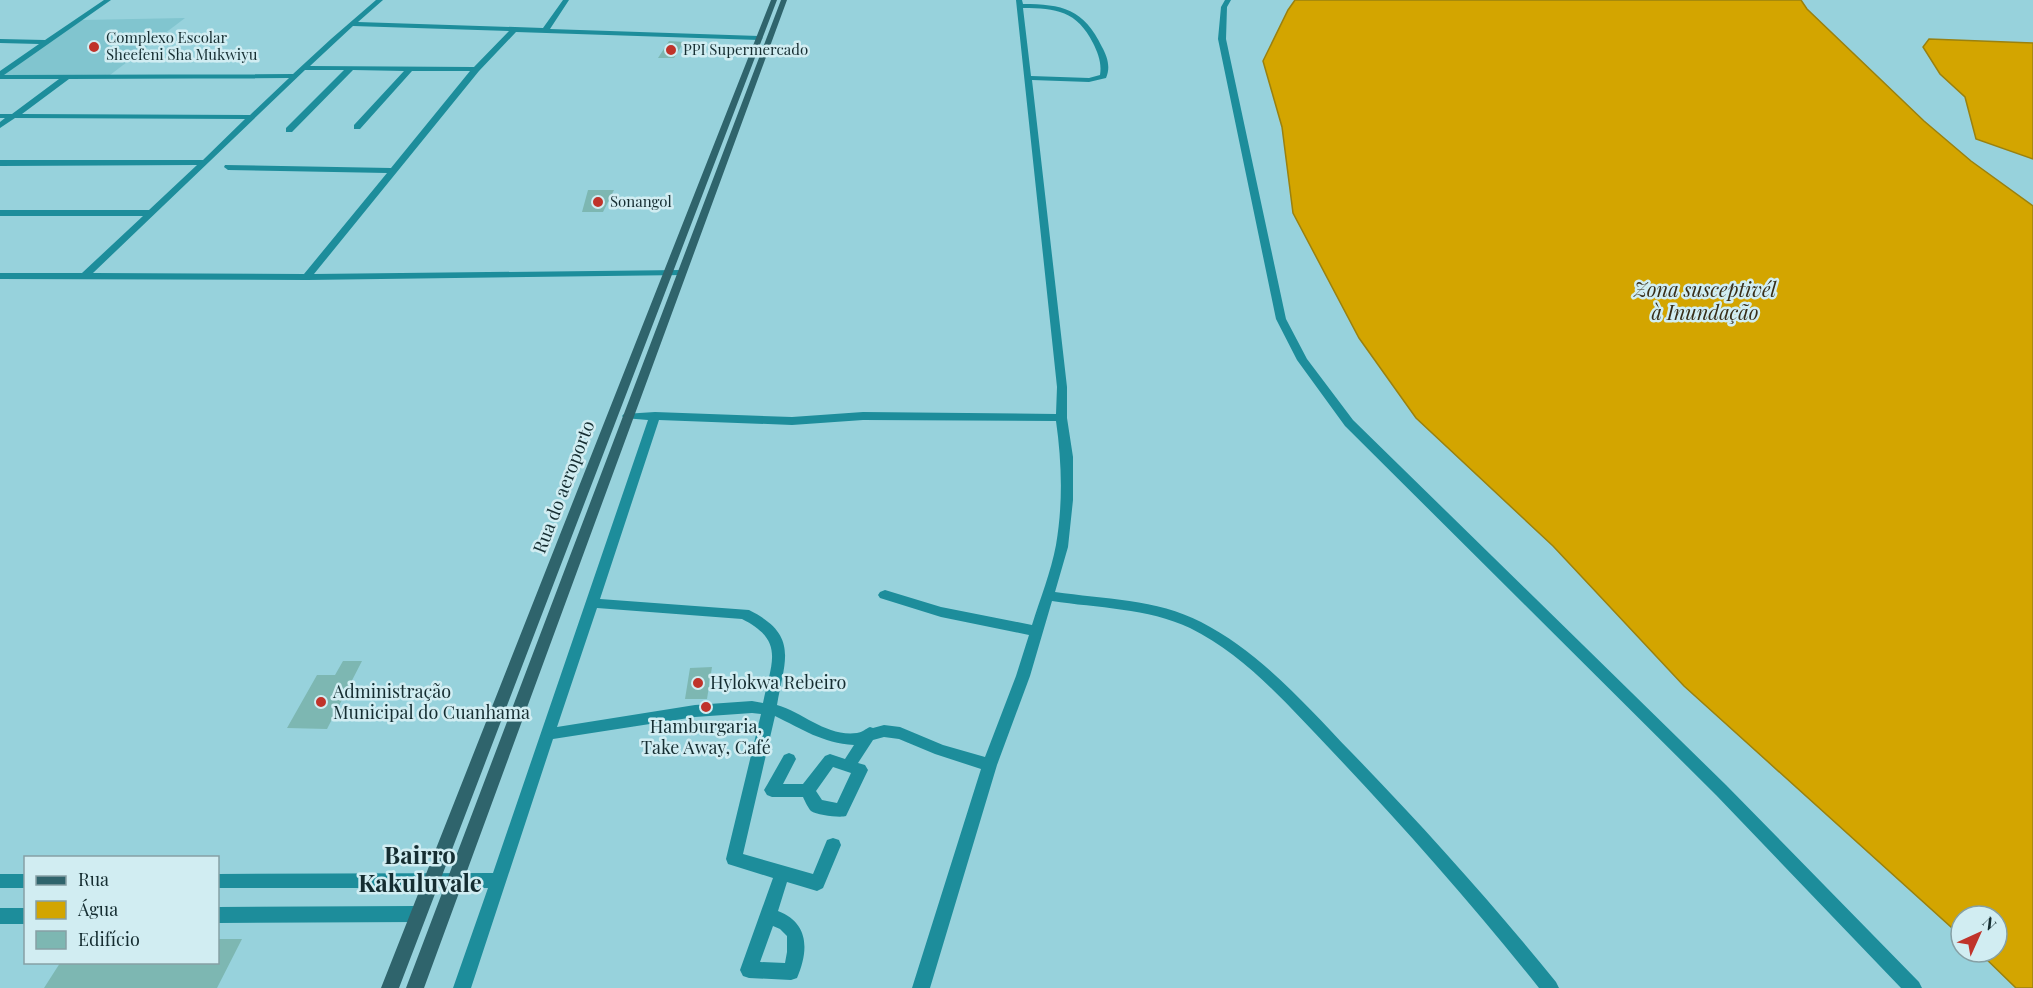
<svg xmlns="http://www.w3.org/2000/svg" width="2033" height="988" font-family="'Playfair Display',serif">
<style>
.built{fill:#81c5cf}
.water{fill:#d3a500;stroke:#9a810f;stroke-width:1.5}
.building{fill:#7db7b2}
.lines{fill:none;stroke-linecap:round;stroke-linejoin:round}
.minor{fill:#1d8d9b;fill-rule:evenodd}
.secondary{fill:#2f646c;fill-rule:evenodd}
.poi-dot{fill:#c0332a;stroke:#d1edf2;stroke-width:2}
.labels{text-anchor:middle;stroke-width:5;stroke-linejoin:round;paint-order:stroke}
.far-poi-label{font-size:15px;fill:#152d31;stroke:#d1edf2;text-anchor:start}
.street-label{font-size:18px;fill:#152d31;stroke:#d1edf2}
.poi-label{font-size:18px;fill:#152d31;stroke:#d1edf2;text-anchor:start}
.water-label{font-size:20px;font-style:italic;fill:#372e19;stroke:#d1edf2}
.near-neighbourhood-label{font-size:24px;font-weight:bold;fill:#152d31;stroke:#d1edf2}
</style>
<rect width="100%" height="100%" fill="#97d2dc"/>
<path class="built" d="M185 18 110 75H1L82 20Z"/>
<path class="water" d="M1295 0H1801L1807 9 1924 121 1971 161 2033 206V988H2016L1979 952H1997V916H1961V936L1684 686 1553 546 1416 418 1359 338 1293 213 1282 127 1263 61 1288 10Z
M1929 39 2033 43V159L1976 139 1965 97 1940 74 1923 47Z"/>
<path class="building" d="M669 41 684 42 674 58H658Z
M588 190H614L603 212H582Z
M343 661H362L327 729 287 728 317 675H335Z
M712 667 707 699H685L690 668Z
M218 939H242L217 988H44L60 963H218Z"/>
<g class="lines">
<path class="minor" d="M104 0H111L4 75 293 74 331 39 376 0H383L358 22 543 28 563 0H569L550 29 759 36 763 38 759 40 516 32 479 71 314 274 681 270 684 271V275L307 280 0 279V273H82L143 216H0V210H149L197 165 0 166V160H203L245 119 15 118 0 128V122L5 118H0V114H12L59 79H0V71L39 44 0 43V39L45 40ZM353 26 509 31 474 67 310 66ZM305 70H344L286 128V132H292L353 70 404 71 354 125V129H360L412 71H470L391 168 225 165 224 167 228 170 387 173 304 274 93 273ZM289 78 250 115 22 114 69 79Z
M1016 0H1022L1023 4C1062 4 1084 9 1102 47 1107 56 1111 67 1106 78L1089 82 1032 80 1067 387V418L1073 457V500L1068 547 1055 592C1103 599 1157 599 1201 622 1260 652 1306 705 1351 752 1423 826 1491 902 1556 982L1559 988H1539C1473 905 1403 826 1330 749 1288 705 1245 655 1190 628 1148 608 1097 608 1052 601L1030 676 997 765 930 988H912L981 769 935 754 899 739 884 737 873 740 858 763 865 765 868 770 846 816C840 818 817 815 811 811 808 808 805 801 803 797H772L767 795 764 790 767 785 784 755 789 753 794 755 796 759 783 784H803L825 756 830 754 845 759 854 745C822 743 802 729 775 716L743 854 813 874 827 840 833 838 839 840 841 845 823 888 817 891 787 882 778 911C809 923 809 950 797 978L791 980 749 978 743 976 740 970 773 878 728 864 726 859 761 714 752 713 695 717 553 739 471 988H453L488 888H218V874L493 873 648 420 624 418 622 416 624 414 655 412 792 417 863 412 1056 414 1057 387ZM1023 8C1056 8 1077 11 1093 43 1098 53 1102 63 1100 75L1089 78 1031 76ZM659 420 792 425 863 420 1056 421C1062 463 1063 504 1056 545 1051 572 1040 599 1032 625L941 607 885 590 880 592 878 595 880 598 941 617 1029 635 1016 676 985 757 943 745 900 727 884 725 873 728 870 727C865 729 863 732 857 733 827 737 804 713 777 705 785 659 799 635 749 610L600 599ZM597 608 742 619C786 641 771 663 763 703L752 701 695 705 557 727ZM833 767 851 773 837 803 822 800 816 791ZM773 926 780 929 787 936V952L785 963 760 962Z
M1225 0H1231L1227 7 1226 39 1286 319 1307 359 1353 420 1726 785 1919 982 1922 988H1901L1716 795 1345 426 1297 360 1276 319 1218 39 1221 7Z
M0 874H26V888H0Z
M418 906 424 908 426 914 424 920 418 922 218 923V907Z
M0 908H26V924H0Z"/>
<path class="secondary" d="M771 0H777L399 988H381Z
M781 0H787L424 988H406Z"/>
</g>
<g class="poi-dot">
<circle cx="94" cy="47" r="6"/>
<circle cx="671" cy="50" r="6"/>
<circle cx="598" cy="202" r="6"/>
<circle cx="698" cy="683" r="6"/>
<circle cx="321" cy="702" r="6"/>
<circle cx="706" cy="707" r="6"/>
</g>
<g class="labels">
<g class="far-poi-label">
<text x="106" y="43">Complexo Escolar<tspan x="106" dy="17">Sheefeni Sha Mukwiyu</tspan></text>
<text x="683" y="55">PPI Supermercado</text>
<text x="610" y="207">Sonangol</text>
</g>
<g class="street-label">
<text transform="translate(564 487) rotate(-69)" y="6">Rua do aeroporto</text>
</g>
<g class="poi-label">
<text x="710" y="689">Hylokwa Rebeiro</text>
<text x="333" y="698">Administração<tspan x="333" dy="21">Municipal do Cuanhama</tspan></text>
<text x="706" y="733" text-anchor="middle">Hamburgaria,<tspan x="706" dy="21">Take Away, Café</tspan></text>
</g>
<g class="water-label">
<text x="1705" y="297">Zona susceptivél<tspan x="1705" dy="23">à Inundação</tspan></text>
</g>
<g class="near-neighbourhood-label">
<text x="420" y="864">Bairro<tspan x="420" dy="28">Kakuluvale</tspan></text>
</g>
</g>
<rect x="24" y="856" width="195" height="108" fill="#d1edf2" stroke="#86a0a5" stroke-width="1.5"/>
<rect x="36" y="876" width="30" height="9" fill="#2f646c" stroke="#86a0a5" stroke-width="1.5"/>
<text x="78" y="886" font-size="18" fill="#152d31">Rua</text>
<rect x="36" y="901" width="30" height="18" fill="#d3a500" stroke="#86a0a5" stroke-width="1.5"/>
<text x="78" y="916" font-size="18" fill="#152d31">Água</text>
<rect x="36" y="931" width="30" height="18" fill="#7db7b2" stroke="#86a0a5" stroke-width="1.5"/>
<text x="78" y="946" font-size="18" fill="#152d31">Edifício</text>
<g transform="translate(1979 934) rotate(45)"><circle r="28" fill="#d1edf2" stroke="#86a0a5" stroke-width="1.5"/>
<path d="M0-4.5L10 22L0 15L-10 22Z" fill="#c0332a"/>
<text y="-9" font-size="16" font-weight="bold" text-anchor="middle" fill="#152d31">N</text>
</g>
</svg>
